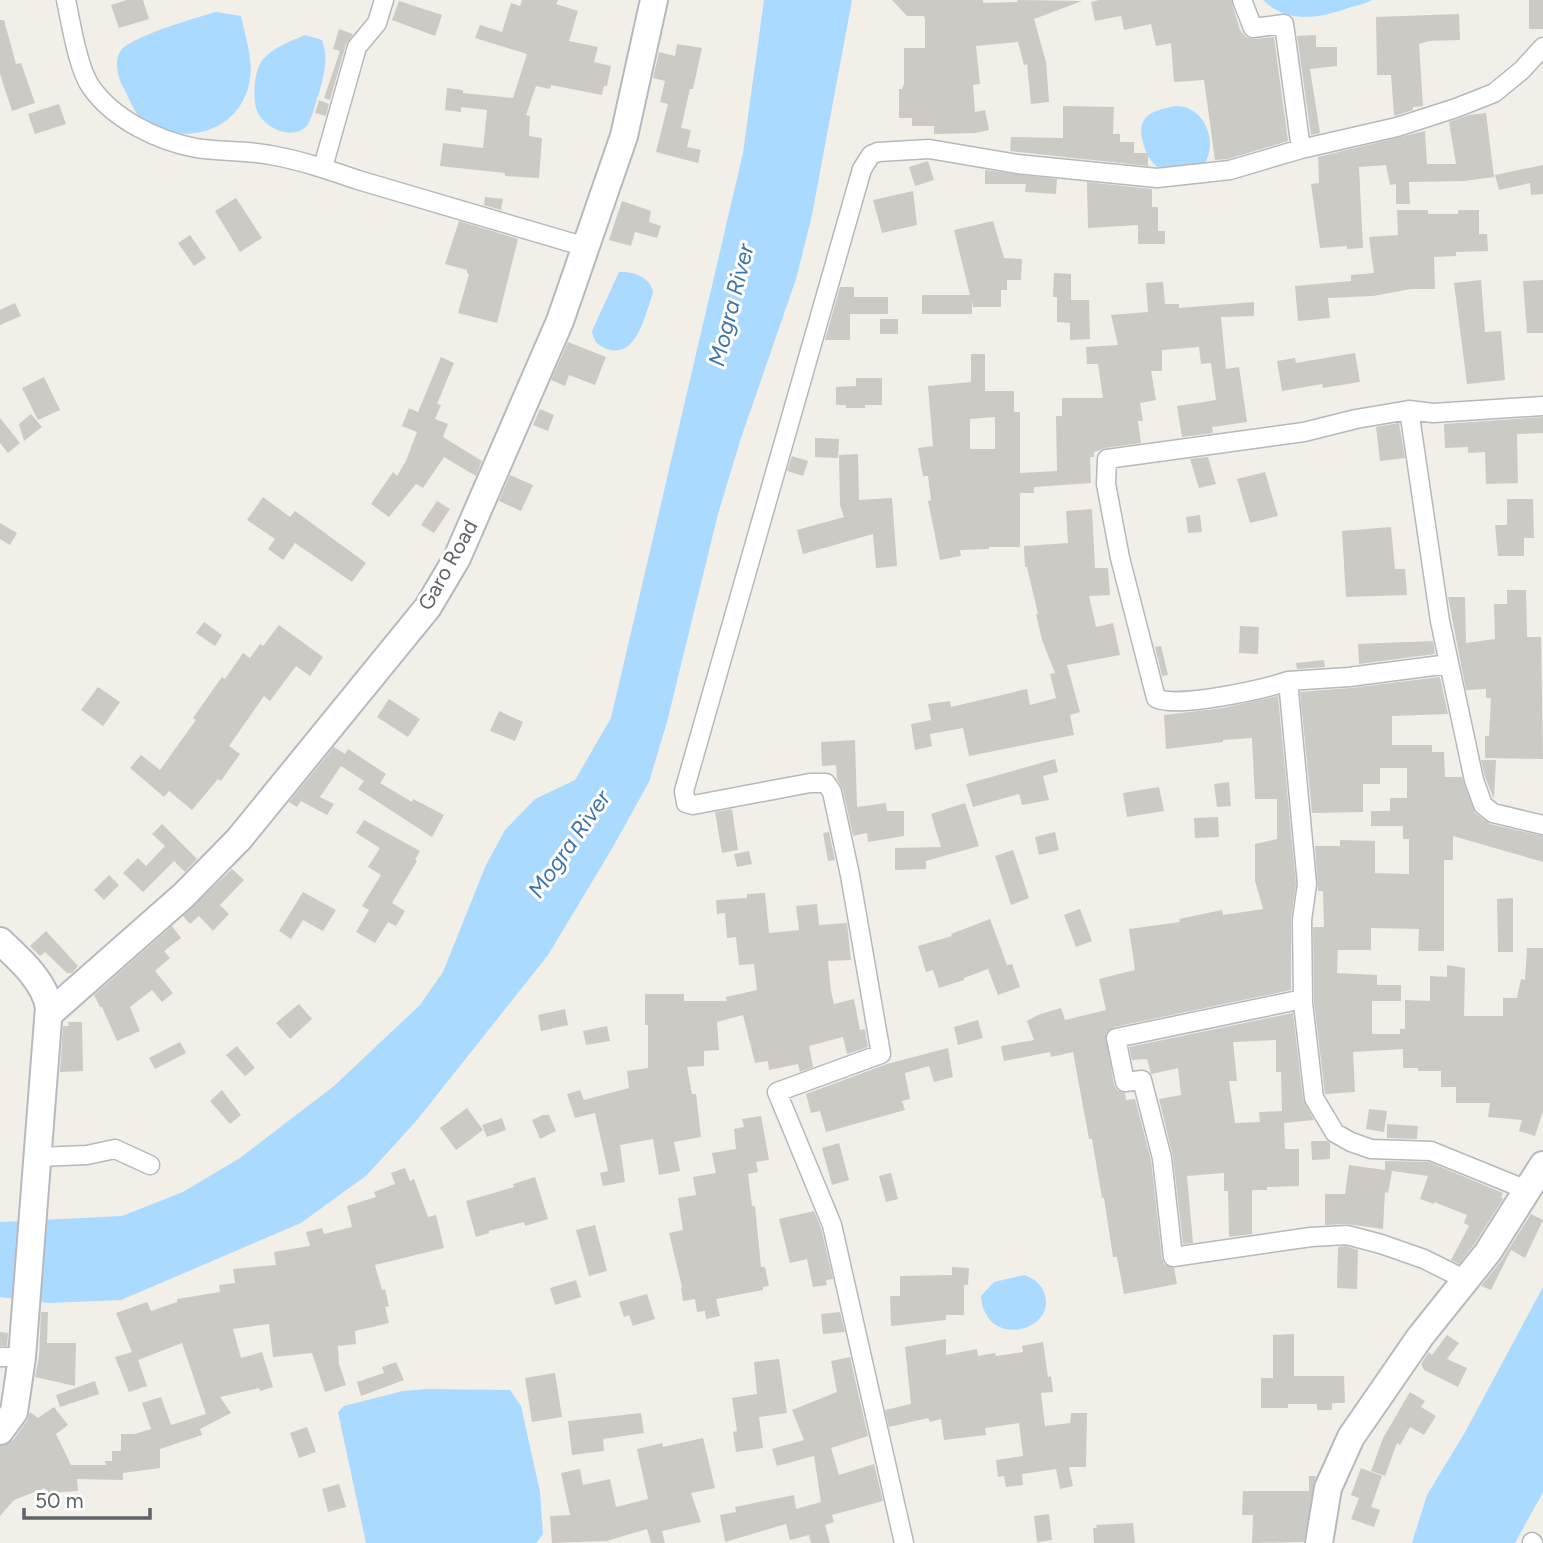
<svg xmlns="http://www.w3.org/2000/svg" width="1543" height="1543" font-family="Figtree,sans-serif">
<style>
.water{fill:#aadaff}
.building{fill:#cccac5;fill-rule:evenodd}
.lines{fill:none;stroke-linecap:round;stroke-linejoin:round}
.street-casing{stroke:#b5b8bc;stroke-width:21}
.secondary-casing{stroke:#b6babf;stroke-width:30}
.street{stroke:#fff;stroke-width:18}
.secondary{stroke:#fff;stroke-width:26}
.labels{text-anchor:middle;stroke-width:6;stroke-linejoin:round;paint-order:stroke}
.street-label{font-size:21px;fill:#5f6368;stroke:#fff}
.water-label{font-size:23px;font-style:italic;fill:#4174aa;stroke:#fff}
</style>
<rect width="100%" height="100%" fill="#f1efe8"/>
<path class="water" d="M764 0H852L812 215 796 279 741 438 718 514 667 722 649 782 610 852 548 955 417 1120 367 1175 301 1223 121 1300 48 1303 0 1297V1222L122 1216 183 1192 240 1158 334 1086 420 1005 443 972 486 865 505 830 535 799 575 780 611 718 743 153Z
M1263 0H1372C1365 4 1358 5 1351 7 1321 18 1288 25 1263 0Z
M216 12 241 16C245 36 253 58 250 79 244 118 211 138 173 133 163 131 151 128 143 121 134 113 128 95 122 85 117 75 114 58 122 49 136 35 195 18 216 12Z
M305 35 322 40C329 58 324 75 319 93 315 103 313 116 308 124 295 142 266 129 258 113 252 101 254 75 260 64 267 50 291 41 305 35Z
M1175 106C1204 105 1219 141 1204 165L1167 173C1163 170 1156 167 1153 163 1145 154 1137 131 1144 120 1150 110 1165 109 1175 106Z
M619 272C634 271 652 278 653 293 645 315 636 362 605 348 597 345 593 339 592 331Z
M1024 1275C1033 1278 1040 1283 1044 1292 1059 1331 985 1351 981 1296L994 1282Z
M1543 1287V1492L1515 1543H1412L1427 1495 1464 1434Z
M427 1389 510 1390 521 1406 540 1492 543 1534 536 1543H366L338 1412 344 1406 403 1391Z"/>
<path class="building" d="M127 0H143L149 19 119 28 111 5Z
M522 0H558L556 4 578 11 569 41 598 47 594 62 611 66 607 86H604L602 95 551 85 550 89 536 86 526 115 530 116 529 136 542 138 539 178 505 176V173L440 166 443 143 483 148 487 110 461 107V112L445 110 447 88 463 90V93L513 98 527 54 475 38 480 25 502 32 511 3 520 6Z
M892 0H983V3L1018 2 1017 0 1082 1 1034 19 1046 62 1049 102 1031 104 1027 64 1024 65 1018 42 976 46 980 84 973 85 975 112 985 110 989 130 975 133 934 134V126H912V118H899V89H902L904 84V48H925V20L924 16H907Z
M1099 0H1231L1240 30 1246 37 1254 39 1274 37 1288 141 1228 159 1215 160 1204 80 1174 82 1171 43 1156 46 1151 24 1124 30 1121 16 1095 21 1091 2Z
M1529 0H1543V29H1529Z
M399 1 442 15 435 36 392 20Z
M1459 14 1460 40 1429 41 1419 44 1423 106 1413 107V110L1394 116 1391 75H1377L1376 17Z
M0 20H4L16 64 21 63 35 103 12 111 0 74Z
M339 29 353 34 346 44 330 100 324 98 340 51 333 49Z
M1316 35V47H1337V66L1310 69 1320 133 1311 135 1297 36Z
M677 44 702 48 693 89H690L681 128 691 130 687 147 701 150 698 163 656 152 668 104 660 102 665 81 653 78 659 52 675 56Z
M319 100 329 104 326 116 315 113Z
M59 104 66 124 35 134 28 114Z
M1063 106 1114 107 1113 134H1120V142H1134V153H1148V166L1010 151 1011 137 1063 138Z
M1486 113 1494 177 1464 181 1409 182 1410 204H1396V184L1390 185 1386 165 1359 167 1363 248 1347 249V246L1320 248 1311 184 1319 183 1318 157 1425 131 1427 164H1456L1449 122 1469 115Z
M928 161 934 180 915 186 909 167Z
M1543 165V194L1531 195 1530 183 1499 190 1495 175Z
M985 170 1057 179 1056 194 1025 192 1026 184H985Z
M1087 182 1152 189V207H1158V231H1165V244H1138V225L1088 228Z
M913 191 917 225 882 233 873 200Z
M485 197 503 199 501 210 484 205Z
M236 198 262 238 240 252 215 211Z
M622 201 651 211 649 222 661 226 657 238 635 232 631 246 609 240Z
M1397 210H1428V214H1458V210H1479V234H1487L1488 251 1456 252V256L1434 257 1435 289H1411L1373 296 1328 298 1330 318 1298 321 1295 286 1351 281V275L1374 273 1369 237 1398 235Z
M459 221 518 239 497 323 458 313 469 274 467 273V270L445 264Z
M993 221 1004 258 1022 259 1021 280H1007V290H1001V307H973L972 300V314H922V295H970L954 230Z
M190 235 206 258 194 266 178 243Z
M1054 273 1071 274V300H1089L1090 339 1070 340V323L1057 322V297H1053Z
M1481 280 1485 332 1501 331 1505 380 1467 384 1454 283Z
M1543 280V333H1527L1523 281Z
M1163 282 1165 304H1179V308L1254 302V316L1221 317 1226 369 1239 367 1247 422 1212 427 1213 433 1182 437 1177 406 1216 400 1211 363 1201 364 1199 347 1162 350V371H1151L1156 400 1140 403 1143 421H1138L1141 443 1105 448 1094 452V457H1090L1091 483 1034 487V493H1020V547H989V549L960 550 961 556 940 560 928 501 931 500 928 476H923L918 448 933 446 928 386 971 382V354H985V391H1014V412H1020V473L1057 471 1056 416H1062V398H1103L1098 364H1087L1086 347 1118 345 1111 315 1148 312 1146 283ZM995 417V449H970V419Z
M840 287H854V297H888V314H850V340H825Z
M15 303 21 316 0 325V310Z
M880 319H898V334H880Z
M568 342 606 357 595 385 569 375 565 386 551 380Z
M1355 353 1360 382 1323 388 1322 384 1282 391 1277 361 1295 358 1296 363Z
M441 357 454 363 437 404 441 405 435 419 448 424 443 437 482 461 476 476 444 457 423 488 416 484 389 517 371 504 393 472 397 476 406 461 417 432 402 426 409 408 418 412Z
M44 377 60 410 38 420 22 388Z
M856 378H882V405H865V408H846V405H836V387L856 386Z
M540 409 554 415 548 431 533 425Z
M31 414 42 427 24 441 19 424Z
M1543 417V433L1517 434 1518 483 1486 484 1485 452 1468 453V447L1445 448 1444 424Z
M0 418 20 443 8 453 0 443Z
M1399 423 1405 458 1380 461 1376 427Z
M815 438 839 439 838 458 815 457Z
M858 454 859 500 892 498 897 566 876 568 873 534 803 554 797 530 844 517 840 505 839 455Z
M792 456 808 461 803 476 787 471Z
M1208 457 1216 484 1199 488 1190 459Z
M1265 472 1278 516 1250 523 1237 479Z
M510 475 533 485 521 511 499 501Z
M263 497 290 517 295 511 366 563 352 582 295 543 283 560 268 549 275 539 247 520Z
M1507 499H1533L1534 538H1524V556H1498L1495 525H1507Z
M437 501 450 509 434 533 421 525Z
M1092 509 1095 568H1108L1110 595 1089 596 1096 627 1113 623 1120 655 1067 665 1080 712 1070 715 1074 735 969 756 963 728 930 734 932 746 915 750 911 724 931 720 928 704 950 701 951 707 1027 689 1030 705 1056 698 1050 674 1055 673 1042 640 1036 614H1038L1027 567H1025L1024 546 1068 543 1066 511Z
M1200 515 1202 532 1188 533 1186 517Z
M0 523 17 533 10 545 0 539Z
M1391 527 1395 569H1405L1407 595 1346 597 1342 531Z
M1507 590H1526L1527 637H1541L1543 759 1485 758V736H1489L1491 698H1486V689L1466 690 1448 597H1465L1466 643 1495 639 1494 604H1507Z
M204 622 222 635 215 646 196 633Z
M279 625 323 657 310 676 296 666 270 701 264 696 229 746 240 754 221 781 218 779 192 810 169 791 164 797 130 768 141 755 160 770 196 720 193 718 222 677 225 679 243 653 250 658 260 644 263 646Z
M1240 626 1259 627 1258 654 1239 653Z
M1433 641 1435 654 1359 664 1358 644Z
M1161 646 1168 675 1162 676 1155 647Z
M1324 660 1325 667 1297 669 1296 663Z
M1440 677 1448 714 1392 716V745H1432V752H1444L1445 777H1462L1475 813 1490 824 1543 836V862L1453 836V860H1444V951H1418L1419 929 1371 928V950H1338L1337 973 1377 975V985H1401V1001H1372V1034H1400V1029H1405V1000L1430 1001V976L1447 977V965L1465 968 1464 1016H1503V998H1517L1521 979 1525 980 1527 948H1543V1111L1535 1136 1519 1131 1522 1120 1488 1117 1490 1103H1456V1087H1441V1071H1418V1068H1403V1049L1353 1052 1355 1092 1325 1094 1314 1002 1313 927H1324L1323 891H1318L1315 846H1340V840L1375 841V873L1409 874V839H1403V826H1371V811H1390V798H1407V768H1380V784H1363V812L1312 813 1300 692 1350 688Z
M98 687 120 702 103 726 81 710Z
M1278 696 1296 884 1291 920V990L1114 1027 1106 1034 1114 1085 1117 1090 1125 1093 1126 1100 1135 1099 1151 1160 1162 1258 1164 1264 1174 1268 1177 1284 1124 1294 1117 1257H1113L1104 1198H1102L1092 1139H1089L1073 1052 1051 1057 1050 1052 1004 1061 1001 1046 1034 1040 1027 1021 1038 1015 1061 1008 1065 1020 1106 1010 1099 979 1135 970 1129 929 1180 922 1179 919 1222 910 1223 915 1263 909 1255 881V844L1277 839V799H1255L1252 738 1223 740V742L1166 749 1164 715 1223 708Z
M389 699 420 719 408 737 377 717Z
M499 711 523 722 515 741 490 731Z
M855 740 857 807 886 803 887 811H904V836L868 842 867 833 853 836 843 790 837 779 836 765 822 766 821 742Z
M334 747 345 754 348 749 386 774 380 783 412 802 413 799 444 815 432 837 358 789 364 781 341 766 320 797 334 804 327 815 301 801 297 807 289 802Z
M1055 759 1058 772 1043 776 1049 800 1022 805 1019 794 973 807 966 784Z
M1481 760H1496L1494 799 1485 777Z
M1229 782 1231 806 1217 807 1214 784Z
M1159 787 1164 811 1127 817 1123 793Z
M965 803 979 846 926 861V869L895 870V848L941 847 931 814Z
M732 809 738 850 722 853 715 812Z
M1218 817 1219 837 1195 838 1194 818Z
M364 820 420 851 415 860 417 861 392 903 405 911 396 926 388 922 375 943 356 932 369 910 362 906 381 875 368 867 380 848 356 833Z
M162 824 197 859 185 872 174 861 143 892 123 873 138 858 146 866 165 846 152 834Z
M829 832 835 860 828 861 823 833Z
M1055 832 1059 850 1039 855 1035 837Z
M1013 850 1029 898 1011 905 995 856Z
M749 851 752 864 737 867 734 854Z
M232 869 244 880 220 905 229 914 213 931 199 916 190 924 183 916Z
M109 875 119 885 104 900 94 890Z
M303 892 336 910 323 931 303 920 291 939 279 931Z
M765 893 769 933 799 930 796 906 817 904 819 925 847 923 851 960 828 961 831 991 834 1004 854 999 860 1030 865 1029 868 1047 847 1054 843 1037 809 1046 813 1067 800 1072 798 1064 769 1070 768 1061 755 1063 743 1015 717 1022 719 1050 704 1051V1066L687 1067 692 1094H696L701 1137 674 1142 680 1171 659 1175 653 1139 620 1145 625 1182 603 1186 600 1173 608 1171 595 1113 575 1118 567 1094 580 1090 584 1100 629 1088 627 1071 648 1068V1025H645V994H684V1001H727L726 997 757 990 754 964 739 965 736 937 727 938 725 913 717 914 716 900 747 898V894Z
M1513 898V952H1498L1497 899Z
M1080 909 1092 941 1076 947 1064 915Z
M990 919 1007 965 1012 964 1020 987 998 995 988 969 964 978V980L939 988 933 970 926 972 918 946 952 936 951 934Z
M172 926 181 938 164 951 170 958 155 971 173 993 162 1002 152 990 130 1007 140 1031 117 1041 102 1007H100L94 995Z
M46 931 78 966 72 973H67L45 952 40 956 30 946Z
M299 1004 312 1019 290 1039 276 1023Z
M565 1009 568 1025 541 1031 538 1015Z
M1293 1013 1303 1099 1314 1120 1284 1123 1285 1149H1299V1186L1267 1187V1190H1252V1234L1229 1237 1228 1191H1224V1173L1187 1176 1193 1243 1183 1244 1173 1157 1159 1099 1181 1095 1178 1068 1151 1074 1147 1059 1132 1060 1129 1047ZM1276 1040V1072H1281L1282 1111 1259 1112 1260 1122 1235 1123 1229 1081H1237L1233 1042Z
M978 1020 983 1038 958 1045 954 1027Z
M68 1022H82L83 1071 60 1072 63 1026H69Z
M607 1026 610 1041 586 1045 583 1031Z
M180 1042 186 1053 155 1069 149 1058Z
M237 1046 255 1068 245 1076 226 1055Z
M948 1048 953 1077 934 1082 929 1066 905 1073 910 1099 902 1101 905 1110 826 1132 820 1111 811 1113 806 1094 887 1064Z
M222 1090 241 1115 230 1124 210 1101Z
M467 1108 483 1130 456 1150 440 1128Z
M1369 1109 1387 1111 1384 1132 1366 1129Z
M543 1115H549L556 1131 540 1139 532 1120Z
M761 1116 769 1160 756 1162 758 1172 748 1174 752 1206H755L761 1267H765L769 1286 763 1287V1290L716 1299 720 1316 706 1319 705 1311 697 1312 695 1299 683 1301 681 1288 682 1287 669 1233 683 1230 678 1198 696 1195 693 1177 716 1173 712 1153 736 1149 734 1129 744 1127 742 1119Z
M502 1118 506 1130 487 1137 482 1125Z
M1387 1124 1418 1126 1417 1139 1387 1138Z
M1311 1141H1327L1330 1143V1159L1312 1160Z
M839 1143 849 1180 832 1185 822 1148Z
M1385 1161 1429 1162 1503 1193 1501 1197 1503 1199 1475 1243 1459 1264 1451 1260 1469 1226 1464 1223 1467 1215 1434 1202V1204L1420 1199 1428 1176 1392 1171 1388 1193 1385 1192 1383 1229 1347 1224 1325 1225V1194H1345L1349 1165 1385 1170Z
M405 1168 410 1181 414 1179 428 1217 436 1215 444 1248 375 1265 382 1290 385 1289 389 1306 385 1307 389 1323 355 1331 356 1344 338 1346 339 1364 346 1385 325 1392 312 1353 273 1357 269 1324 233 1329 241 1358 262 1352 273 1387 260 1391 259 1388 220 1397 231 1413 200 1429 202 1435 160 1449V1468L123 1473V1480L77 1479 78 1491 46 1493 45 1488 14 1500 0 1516V1446L13 1440 27 1421 30 1412 38 1418 54 1407 68 1425 56 1434 71 1465H106L105 1461H112V1451H121V1434H135L151 1429 142 1403 161 1397 171 1425 206 1414 182 1343 138 1360 147 1386 129 1392 115 1357 132 1352 116 1313 147 1302 151 1311 177 1302V1299L220 1292 219 1285 235 1283 233 1269 276 1265 274 1252 310 1246 306 1232 322 1228 324 1234 352 1227 347 1206 376 1197 374 1192 395 1184 391 1173Z
M891 1173 898 1199 886 1202 879 1176Z
M535 1177 548 1219 525 1226 524 1222 489 1231V1233L476 1237 466 1201 514 1187 513 1184Z
M814 1211 821 1228 833 1279 826 1280 827 1285 813 1287 807 1259 790 1263 779 1219Z
M1531 1214 1543 1220 1525 1258 1511 1250 1491 1290 1481 1286 1501 1261Z
M595 1225 607 1271 589 1276 576 1230Z
M1346 1246 1358 1250 1357 1289 1337 1288 1338 1247Z
M952 1267 969 1268 968 1285H964V1315H946V1320L891 1326 890 1296H900V1276L952 1275Z
M576 1280 581 1297 555 1305 550 1288Z
M647 1294 655 1319 633 1326 629 1315 624 1317 619 1302Z
M41 1312H48L47 1343H76L75 1386 35 1377 39 1356Z
M840 1312 845 1332 823 1334 821 1314Z
M0 1332 8 1333 7 1346H0Z
M1294 1334V1376H1344L1345 1403H1332V1410H1317V1404H1288V1408H1261V1378H1273V1335Z
M1447 1335 1459 1343 1447 1359 1467 1368 1458 1387 1424 1370 1421 1364 1429 1352 1432 1355Z
M946 1339V1355L977 1349 978 1356 995 1353 996 1356 1023 1352 1022 1346 1043 1342 1048 1377 1051 1376 1053 1392 1041 1393 1045 1426 1070 1423 1071 1413H1087L1086 1467H1069L1073 1486 1060 1489 1056 1469 1022 1474 1023 1485 1006 1487 1004 1476 998 1477 996 1460 1023 1456 1019 1423 985 1428 986 1435 944 1440 941 1419 930 1422 928 1418 889 1427 885 1410 911 1404 905 1347Z
M850 1357 868 1436 831 1448 839 1475 874 1464 883 1501 832 1515 834 1522 825 1525 830 1543H811L809 1535 790 1540 786 1524 725 1542 720 1515 736 1512 735 1507 794 1495 796 1509 821 1502 814 1456 777 1466 772 1449 804 1440 792 1410 837 1392 831 1361Z
M779 1359 787 1413 759 1417 763 1448 736 1452 733 1432 737 1431 732 1398 757 1394 754 1362Z
M396 1362 404 1380 361 1396 357 1382 384 1373 382 1367Z
M555 1373 562 1417 532 1422 525 1378Z
M95 1381 99 1394 60 1407 56 1395Z
M1410 1392 1425 1401 1421 1407 1436 1416 1424 1435 1410 1427 1400 1445 1397 1443 1385 1476 1371 1471 1383 1438Z
M641 1413 644 1433 603 1439 604 1451 572 1455 568 1421Z
M307 1427 316 1452 299 1458 290 1433Z
M703 1438 715 1488 691 1493 701 1522 662 1531 665 1543H651L647 1529 607 1541 552 1543 550 1516 570 1515 561 1473 580 1469 583 1485 610 1479 616 1507 648 1499 637 1449 662 1443 663 1447Z
M1361 1468 1382 1476 1371 1507 1380 1510 1374 1527 1351 1519 1359 1498 1351 1495Z
M1309 1476H1316L1304 1542 1252 1543 1253 1515H1242L1243 1491H1309Z
M339 1484 346 1507 328 1512 322 1489Z
M1049 1514 1052 1540 1037 1542 1034 1516Z
M1133 1523 1135 1543H1094L1093 1528H1097L1096 1525Z"/>
<g class="lines">
<defs>
<path id="street" d="M66 0C71 23 78 69 91 87 113 119 158 141 196 148 220 152 246 150 270 155 300 160 329 170 358 180L586 247
M1242 0 1253 28 1284 24 1301 149
M323 167 357 47 377 23 384 0
M1409 410 1440 621 1474 780 1483 805 1493 813 1543 825
M1449 664 1349 677 1288 681 1307 884 1302 920 1303 1003 1314 1098 1335 1133 1351 1142 1371 1149 1431 1151 1527 1190
M1288 681C1265 689 1176 709 1156 698L1120 558 1106 484 1107 459 1304 432 1356 419 1409 410 1433 413 1543 406
M1303 999 1116 1038 1125 1082 1142 1080 1162 1158 1173 1257 1311 1237 1347 1235 1381 1244 1424 1259 1466 1280
M39 1157 87 1155 115 1149 150 1165
M0 1357H22
M1532 1542 1533 1543
M904 1543 832 1225 777 1092 881 1054 850 875 832 792 826 783H810L693 805 686 803 684 791 862 169 871 155 878 152 929 149 1017 164 1157 178 1230 170 1301 149 1397 127 1456 108 1494 93 1522 70 1543 47"/>
<path id="secondary" d="M0 941C19 959 44 980 49 1007L22 1357 14 1412 0 1431
M49 1014 184 895 239 839 428 607 457 558 560 321 624 136 654 0
M1319 1543 1328 1488 1351 1437 1420 1337 1488 1252 1543 1165"/>
</defs>
<use href="#street" class="street-casing"/>
<use href="#secondary" class="secondary-casing"/>
<use href="#street" class="street"/>
<use href="#secondary" class="secondary"/>
</g>
<g class="labels">
<g class="street-label">
<text transform="translate(448 565) rotate(-61)" y="7">Garo Road</text>
</g>
<g class="water-label">
<text transform="translate(731 305) rotate(-76)" y="8">Mogra River</text>
<text transform="translate(569 844) rotate(-55)" y="8">Mogra River</text>
</g>
</g>
<path d="M24 1508v10h126v-10" fill="none" stroke="#5f6368" stroke-width="3.5"/>
<text x="35" y="1508" font-size="21" fill="#5f6368" stroke="#ffffff" stroke-width="5" paint-order="stroke">50 m</text>
</svg>
